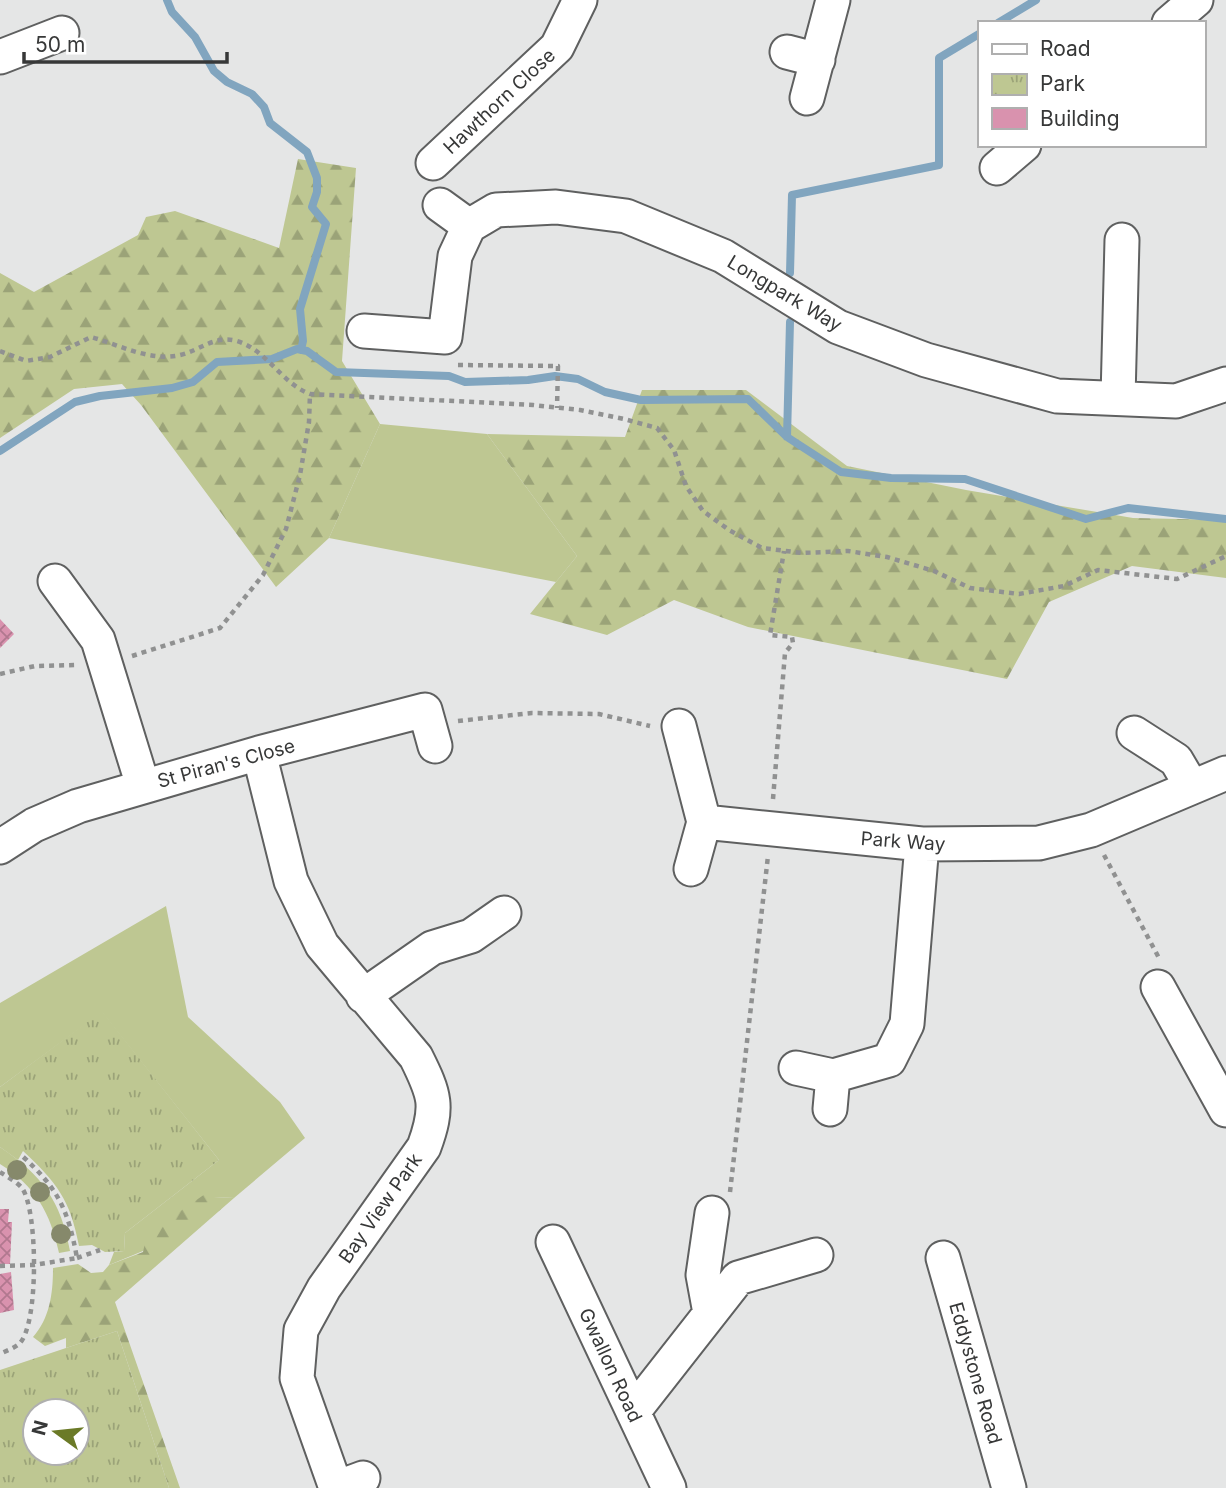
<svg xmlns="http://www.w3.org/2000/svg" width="1226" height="1488" font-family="Inter,sans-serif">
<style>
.grass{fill:#bec792}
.forest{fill:url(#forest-firs)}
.park{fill:url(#park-tufts);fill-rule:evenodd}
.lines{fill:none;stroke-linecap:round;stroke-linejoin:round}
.stream{stroke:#81a5bf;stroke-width:8}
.building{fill:url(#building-cross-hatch)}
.minor-casing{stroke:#5f6060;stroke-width:37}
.path{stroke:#909191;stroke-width:4.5;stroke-dasharray:5 5;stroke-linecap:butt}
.minor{stroke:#fff;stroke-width:33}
.tree{fill:#86896b}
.labels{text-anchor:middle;stroke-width:5;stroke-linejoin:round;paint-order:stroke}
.street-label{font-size:19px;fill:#373838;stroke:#fff}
</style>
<defs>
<pattern id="forest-firs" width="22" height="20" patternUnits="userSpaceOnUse" patternTransform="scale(1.75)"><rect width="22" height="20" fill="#bec792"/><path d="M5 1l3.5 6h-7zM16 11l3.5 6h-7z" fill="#9ba378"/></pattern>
<pattern id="park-tufts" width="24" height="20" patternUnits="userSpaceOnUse" patternTransform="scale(1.75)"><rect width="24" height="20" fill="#bec792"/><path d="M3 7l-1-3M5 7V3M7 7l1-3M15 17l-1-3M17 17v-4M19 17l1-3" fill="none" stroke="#9ba378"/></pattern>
<pattern id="building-cross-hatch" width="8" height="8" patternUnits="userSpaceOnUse" patternTransform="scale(1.75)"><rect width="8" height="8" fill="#d992ae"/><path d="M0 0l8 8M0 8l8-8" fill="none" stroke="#b1788f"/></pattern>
</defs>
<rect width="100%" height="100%" fill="#e5e6e6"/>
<path class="grass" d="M380 424 487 434 577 556 556 582 329 538Z
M166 906 188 1017 280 1102 305 1138 234 1198 214 1197 143 1251 109 1265 114 1252 124 1251 125 1233 219 1160 102 1012 0 1087V1003Z
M0 1147C42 1175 61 1201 70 1251L59 1253C50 1212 36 1187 0 1164Z"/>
<path class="forest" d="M298 159 356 168 342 361 380 424 329 538 276 587 141 405 122 384 74 389 0 438V273L34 292 138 235 146 217 175 211 279 248Z
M642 390H746L847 466 966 490 1133 518 1226 520V578L1132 566 1049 602 1007 679 748 627 674 600 607 635 530 614 577 556 487 434 625 437Z
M208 1192 214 1197 234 1198 115 1302 180 1488H169L117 1331 66 1348V1338L45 1346 33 1337C50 1318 53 1293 53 1268L78 1264 91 1273 103 1272 109 1265 143 1252 147 1234Z"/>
<path class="park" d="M102 1011 219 1160 125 1233 124 1251 105 1252 92 1245 79 1246C70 1199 57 1183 23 1151L18 1160 0 1147V1087Z
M117 1331 169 1488H0V1370ZM35 1411H77V1453H35Z"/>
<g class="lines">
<path class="stream" d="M167 0 172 12 195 37 214 71 227 82 252 94 264 107 270 123 307 152 317 178V192L312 207 326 224 300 309 303 341 301 350
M998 23 1036 0
M790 273 792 195 939 165V58L979 34
M787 437 790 322
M0 451 75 402 100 396 172 388 193 382 217 362 272 359 297 349 307 351 336 372 449 376 465 382 528 380 555 376 578 379 605 392 641 400 748 399 787 437 841 472 891 478 965 479 1086 519 1128 508 1226 519"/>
</g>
<path class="building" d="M0 619 14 634 0 648Z
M0 1209H9L8 1222H12L10 1264H0Z
M11 1272 14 1310 0 1313V1274Z"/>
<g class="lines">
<defs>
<path id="minor" d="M1169 23 1196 0
M787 52 818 60
M0 57 62 33
M807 98 833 0
M433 163 557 47 580 0
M997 168 1024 145
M440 205 469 226
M364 331 445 337 455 256 469 226 496 210 556 207 626 216 723 256 838 327 926 360 1057 396 1176 401 1226 384
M1118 398 1122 240
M55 581 98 640 143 786
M679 726 704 822 922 844 1039 843 1091 830 1226 773
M1134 733 1176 760 1192 787
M259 753 291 881 322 945 416 1057C435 1095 439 1106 424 1147L324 1288 301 1330 297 1378 336 1488
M0 847 34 825 78 806 259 753 425 710 435 746
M691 869 704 822
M1158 987 1226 1110
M363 996 432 948 471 936 504 913
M796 1068 833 1076 889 1060 907 1024 922 844
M830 1109 833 1076
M553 1242 669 1488
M943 1258 1009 1488
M710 1313 703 1275 712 1213
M633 1412 738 1278 816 1255
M336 1488 363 1478"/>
</defs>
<use href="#minor" class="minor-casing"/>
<path class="path" d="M0 351 26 361 50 357 91 337C120 345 150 362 180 355 201 350 214 335 237 341 267 350 281 383 310 394L533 405 580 410 624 419 657 428 674 450 686 486 703 511 729 530 762 548 802 553 848 551 887 557 934 571 970 588 1019 594 1064 586 1098 570 1177 579 1226 556
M458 365 558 366 557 408
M132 656 220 628 263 575 286 529 300 475 309 422 310 394
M0 674 35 666 75 665
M458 721 532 713 599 714 650 726
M773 799 785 653 793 643 792 637 770 635 784 551
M1104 855 1159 958
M0 1172C6 1176 17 1182 22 1188 38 1210 39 1326 19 1344 14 1348 6 1351 0 1354
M730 1192 768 856
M77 1258 100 1250
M0 1266 34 1265 77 1258C68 1209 58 1188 20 1154"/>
<use href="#minor" class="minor"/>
</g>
<g class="tree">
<circle cx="17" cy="1170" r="10"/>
<circle cx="40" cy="1192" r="10"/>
<circle cx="61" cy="1234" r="10"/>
</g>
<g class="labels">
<g class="street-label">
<text transform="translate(499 101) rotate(-43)" y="7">Hawthorn Close</text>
<text transform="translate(785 293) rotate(31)" y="7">Longpark Way</text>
<text transform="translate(226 763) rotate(-15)" y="7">St Piran's Close</text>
<text transform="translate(903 841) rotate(4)" y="7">Park Way</text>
<text transform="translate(380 1208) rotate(-55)" y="7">Bay View Park</text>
<text transform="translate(611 1365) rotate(65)" y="7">Gwallon Road</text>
<text transform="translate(976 1373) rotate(74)" y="7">Eddystone Road</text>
</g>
</g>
<rect x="978" y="21" width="228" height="126" fill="#ffffff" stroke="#afafaf" stroke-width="2"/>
<rect x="992" y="44" width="35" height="10" fill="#ffffff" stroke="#afafaf" stroke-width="2"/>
<text x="1040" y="56" font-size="21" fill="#373838">Road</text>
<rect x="992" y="74" width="35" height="21" fill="url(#park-tufts)" stroke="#afafaf" stroke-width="2"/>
<text x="1040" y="91" font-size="21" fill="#373838">Park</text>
<rect x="992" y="108" width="35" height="21" fill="#d992ae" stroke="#afafaf" stroke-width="2"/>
<text x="1040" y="126" font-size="21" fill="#373838">Building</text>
<g transform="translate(56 1432) rotate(285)"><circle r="33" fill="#ffffff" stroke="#afafaf" stroke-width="2"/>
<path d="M0-5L12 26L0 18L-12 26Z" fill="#6b7a27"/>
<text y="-10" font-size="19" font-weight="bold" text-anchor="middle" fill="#373838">N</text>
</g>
<path d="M24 52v10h203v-10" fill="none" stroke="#373838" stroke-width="3.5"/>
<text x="35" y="52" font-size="21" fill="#373838" stroke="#ffffff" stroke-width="5" paint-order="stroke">50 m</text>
</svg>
